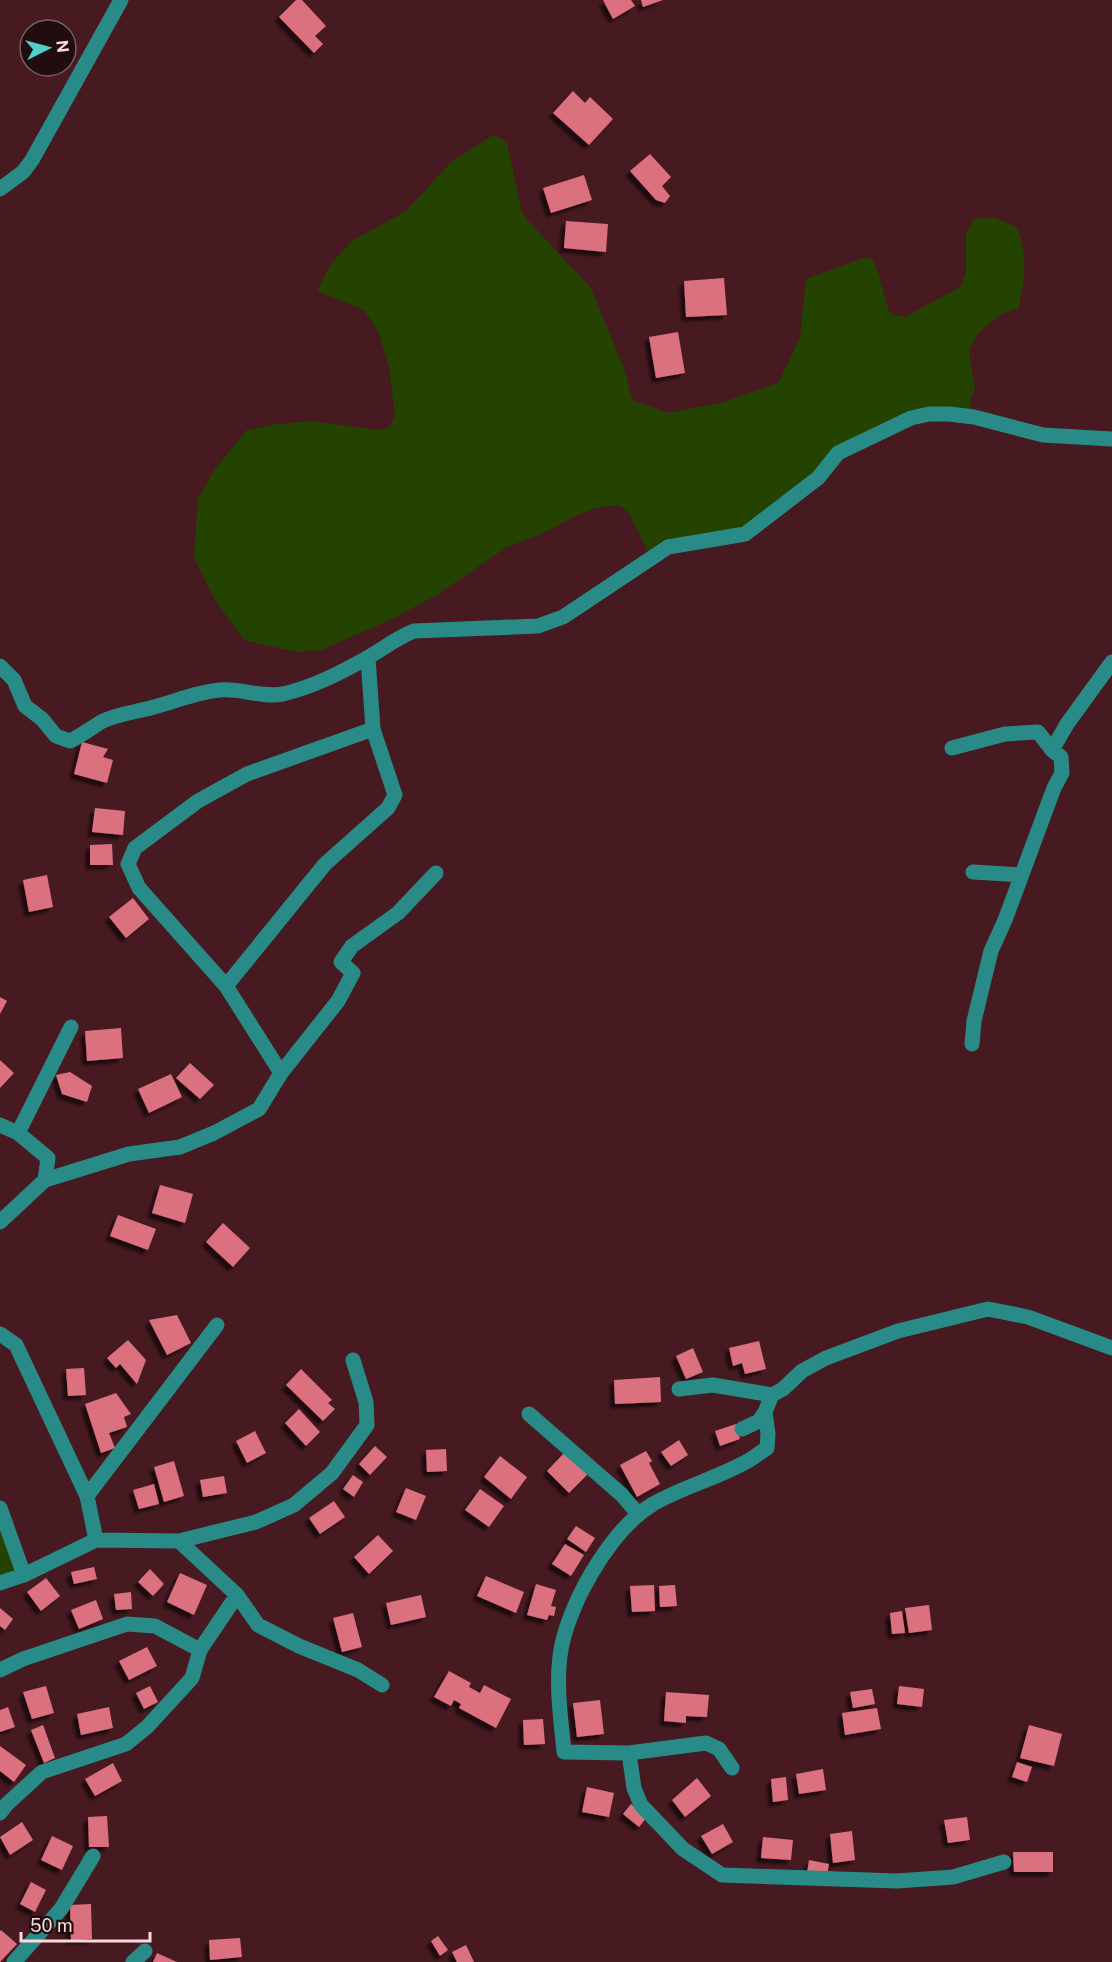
<svg xmlns="http://www.w3.org/2000/svg" width="1112" height="1962" font-family="'Public Sans',sans-serif">
<style>
.green{fill:#244200}
.building{fill:#db707f;filter:url(#shadow)}
.lines{fill:none;stroke-linecap:round;stroke-linejoin:round}
.minor{stroke:#298b88;stroke-width:15}
</style>
<defs>
<filter id="shadow"><feDropShadow dx="-4.5" dy="4.5" stdDeviation="1.5" flood-color="#0009"/></filter>
</defs>
<rect width="100%" height="100%" fill="#471a22"/>
<path class="green" d="M493 135 507 142 522 214 591 288 625 371 632 400 668 413 724 402 779 382 800 337 806 279 863 258H870L875 263 889 311 896 316 905 317 960 287 966 273V234L974 219 995 218 1017 227C1029 258 1024 276 1019 308L1001 314 977 334 969 352 975 387 970 403 974 417 929 414 838 453 745 534 651 557 629 513 618 505 596 508 577 515 542 534 507 547 437 595 388 621 321 650 297 652 244 640 216 602 194 558 198 499 215 469 247 430 278 424 310 421 378 430 390 427 395 416 389 367 379 333 364 310 317 291 331 264 352 241 406 211 450 163Z
M0 1528 24 1575 0 1583Z"/>
<path class="building" d="M296 0H302L326 26 315 36 323 44 314 53 279 17Z
M603 0H631L635 6 613 19Z
M641 0H663L643 7Z
M573 91 585 103 590 97 613 119 589 145 553 113Z
M650 154 671 177 662 186 670 196 665 203 656 200 630 171Z
M584 175 592 200 551 213 543 188Z
M566 221 608 224 606 252 564 248Z
M724 278 727 315 686 317 684 281Z
M678 332 685 373 656 378 649 337Z
M82 742 108 749 103 757 113 760 107 783 74 774Z
M95 808 125 811 123 835 92 832Z
M112 844 113 865H90V845Z
M47 875 53 907 29 912 23 880Z
M133 898 149 919 126 938 109 917Z
M0 997 7 1001 0 1014Z
M121 1028 123 1058 87 1061 85 1031Z
M0 1060 14 1073 0 1088Z
M190 1063 214 1085 200 1099 176 1078Z
M70 1072 92 1086 87 1102 62 1094 56 1075Z
M171 1074 182 1097 149 1113 138 1089Z
M160 1185 193 1194 185 1223 152 1213Z
M118 1215 156 1229 148 1250 110 1236Z
M223 1223 250 1248 233 1267 206 1242Z
M177 1315 191 1343 167 1355 149 1320Z
M128 1340 146 1360 137 1384 120 1364 116 1368 107 1358Z
M759 1341 766 1369 745 1374 742 1363 733 1366 729 1348Z
M693 1348 703 1372 686 1379 676 1356Z
M84 1368 86 1395 68 1396 66 1369Z
M301 1369 332 1400 328 1403 335 1409 323 1421 286 1385Z
M660 1377 661 1402 615 1404 614 1380Z
M116 1393 131 1414 124 1417 127 1427 109 1433 115 1448 101 1453 85 1404Z
M299 1409 320 1432 306 1446 285 1423Z
M736 1424 740 1439 720 1446 715 1431Z
M255 1431 266 1453 247 1463 236 1441Z
M679 1440 688 1455 671 1466 661 1452Z
M375 1446 387 1457 370 1475 359 1464Z
M446 1449 447 1471 427 1472 426 1450Z
M566 1451 588 1474 569 1493 547 1471Z
M646 1451 652 1461 649 1463 660 1484 637 1497 620 1465Z
M500 1456 527 1477 511 1499 484 1477Z
M174 1461 184 1496 164 1502 154 1467Z
M353 1475 363 1482 354 1497 343 1489Z
M224 1476 227 1493 203 1497 200 1480Z
M154 1484 159 1504 139 1509 133 1490Z
M406 1488 426 1496 416 1520 396 1512Z
M480 1489 504 1506 489 1527 465 1510Z
M334 1501 345 1517 320 1534 309 1518Z
M576 1526 595 1538 586 1552 567 1539Z
M378 1535 393 1551 369 1574 354 1557Z
M565 1544 584 1555 571 1576 552 1564Z
M94 1567 97 1579 74 1584 71 1572Z
M150 1569 164 1584 153 1596 138 1582Z
M180 1573 207 1585 194 1615 167 1602Z
M486 1576 524 1592 516 1613 477 1596Z
M46 1578 60 1596 41 1611 27 1592Z
M536 1584 556 1590 551 1606 556 1607 554 1616 549 1615 547 1620 527 1615Z
M654 1585 655 1611 632 1612 630 1586Z
M675 1585 677 1606 660 1607 659 1586Z
M131 1592 132 1609 116 1610 114 1594Z
M421 1595 426 1617 391 1625 386 1603Z
M96 1600 103 1619 79 1629 71 1610Z
M929 1605 932 1630 909 1633 905 1608Z
M0 1608 13 1619 5 1630 0 1626Z
M902 1611 905 1633 892 1634 890 1613Z
M353 1613 362 1647 342 1652 333 1618Z
M147 1647 157 1666 129 1680 119 1661Z
M449 1671 471 1683 469 1687 480 1693 484 1685 511 1699 496 1728 459 1708 461 1704 454 1700 451 1706 434 1697Z
M46 1686 54 1713 32 1719 23 1692Z
M150 1686 158 1702 144 1709 136 1693Z
M899 1686 924 1689 922 1707 897 1704Z
M872 1689 875 1704 853 1708 850 1692Z
M666 1692 709 1695 707 1717 686 1716V1723L664 1721Z
M600 1700 604 1734 577 1737 573 1703Z
M8 1707 15 1727 0 1732V1710Z
M109 1707 113 1728 81 1735 77 1714Z
M877 1708 881 1729 845 1735 842 1713Z
M543 1719 545 1744 524 1745 523 1720Z
M43 1725 55 1758 44 1763 31 1730Z
M1029 1725 1062 1734 1054 1766 1020 1758Z
M0 1746 26 1765 14 1782 0 1771Z
M1017 1762 1032 1767 1027 1782 1012 1777Z
M113 1763 122 1781 95 1796 85 1779Z
M823 1769 826 1790 799 1794 796 1774Z
M786 1777 788 1800 773 1802 771 1779Z
M697 1778 711 1796 685 1817 672 1800Z
M587 1787 614 1793 609 1817 582 1812Z
M631 1804 647 1817 639 1827 623 1814Z
M107 1816 109 1847H89L88 1817Z
M967 1817 970 1840 948 1843 944 1820Z
M22 1822 33 1840 10 1855 0 1837Z
M723 1824 733 1842 712 1854 701 1836Z
M852 1831 855 1860 833 1863 830 1834Z
M52 1836 73 1846 62 1870 41 1860Z
M763 1837 793 1840 791 1860 761 1858Z
M1013 1852H1053V1872H1014Z
M809 1860 829 1864 827 1876 807 1873Z
M31 1882 46 1890 35 1912 20 1904Z
M91 1904 92 1939 71 1940 70 1905Z
M1 1930 17 1944 0 1962V1931Z
M438 1936 448 1950 440 1956 431 1941Z
M240 1938 242 1957 210 1960 209 1940Z
M466 1945 474 1962H457L452 1952Z
M157 1953 177 1962H153Z"/>
<g class="lines">
<path class="minor" d="M0 189 23 172 32 160 121 0
M0 666 14 680 25 706 42 719 56 736 70 741C82 735 90 729 101 722 116 714 137 712 154 707 177 701 196 692 220 690 241 688 261 698 283 694 313 687 340 673 367 658 383 649 396 638 414 631L538 626 563 617 668 547 745 534 818 478 838 453 911 418 929 414H949L974 417 1043 435 1112 439
M952 748 1005 734 1038 732 1052 750 1067 724 1112 662
M973 872 1021 875
M226 986 325 864 388 808 395 795 373 729 368 658
M972 1044 974 1021 991 951 1005 920 1054 788 1062 773 1061 757 1052 750
M281 1073 338 1001 353 973 341 962 352 946 398 913 436 873
M0 1125 18 1133 48 1158 45 1180
M18 1133 71 1027
M0 1222 45 1180 129 1154 180 1147 214 1133 259 1109 281 1073 226 986 139 888 128 864 135 848 198 801 247 774 373 729
M0 1334 16 1345 87 1496 96 1540
M679 1389 713 1385 772 1395
M529 1414 622 1495 638 1514
M742 1429 759 1421 765 1412
M87 1496 217 1325
M0 1508 24 1575
M179 1541 237 1595 258 1625 299 1646 358 1670 382 1685
M0 1583 24 1575 96 1540 179 1541 256 1522 294 1505 332 1473 367 1425 366 1402 353 1360
M200 1650 237 1595
M0 1670 23 1659 127 1624 155 1626 200 1650 192 1678 147 1727 126 1744 42 1772 7 1804 0 1813
M629 1753 634 1788 641 1805 683 1849 722 1875 897 1881 953 1877 1004 1862
M732 1768 719 1749 706 1743 629 1753 564 1752C561 1720 556 1688 560 1656 566 1607 610 1530 653 1504 681 1488 711 1480 740 1465 750 1461 758 1454 767 1448L768 1434 765 1412 772 1395 783 1389 802 1371 826 1358 898 1331 988 1309 1028 1317 1112 1348
M14 1962 61 1909 93 1856
M133 1962 145 1951"/>
</g>
<g transform="translate(48 48) rotate(84)"><circle r="28" fill="#210d0f" stroke="#785f62" stroke-width="1.5"/>
<path d="M0-4.5L10 22L0 15L-10 22Z" fill="#53cdc9"/>
<text y="-9" font-size="16" font-weight="bold" text-anchor="middle" fill="#fbdbde">N</text>
</g>
<path d="M21 1932v9h129v-9" fill="none" stroke="#fbdbde" stroke-width="3"/>
<text x="30" y="1932" font-size="18" fill="#fbdbde" stroke="#210d0f" stroke-width="4.5" paint-order="stroke">50 m</text>
</svg>
